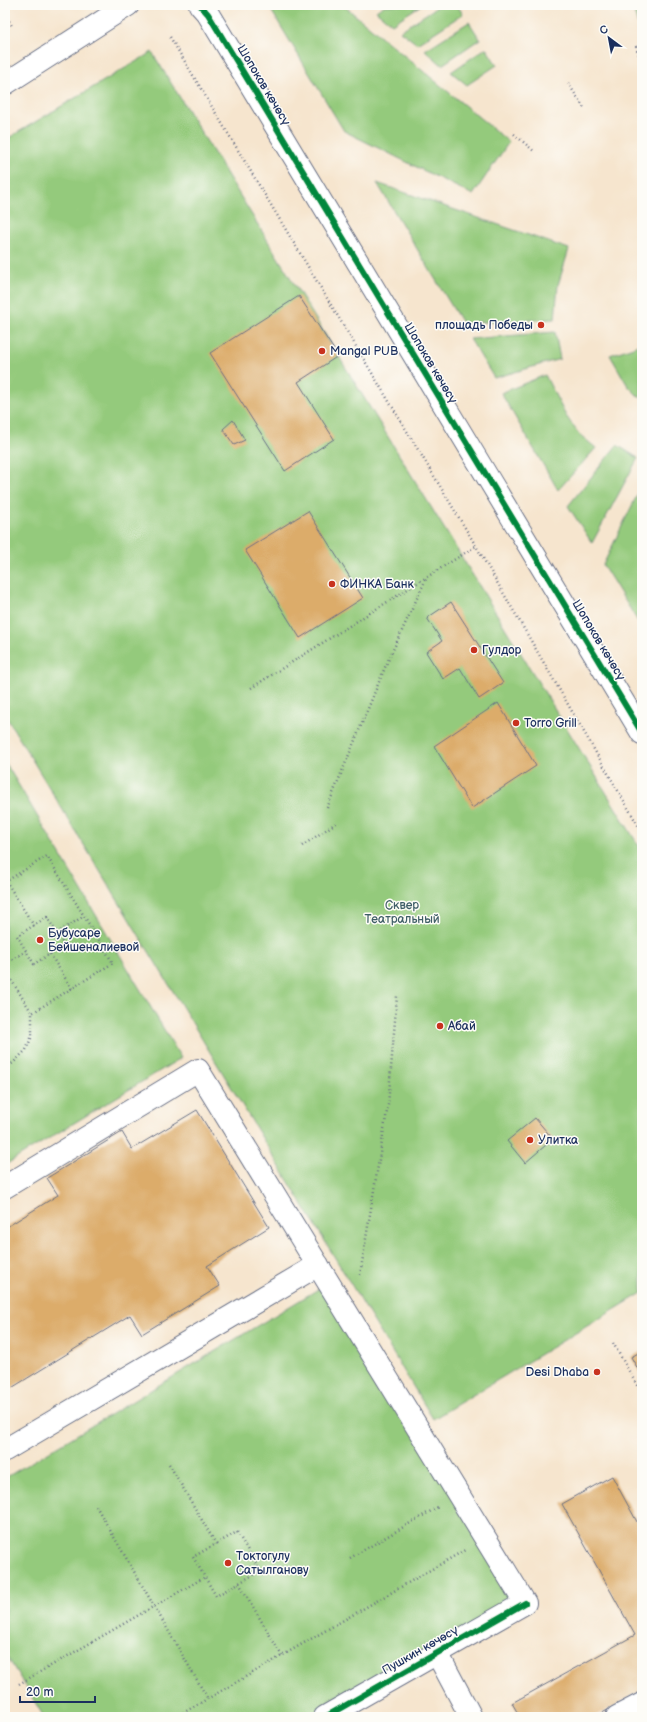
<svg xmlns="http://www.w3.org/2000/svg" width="647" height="1722" font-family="'Balsamiq Sans',sans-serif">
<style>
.green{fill:#94ca7c;stroke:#587c6d}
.building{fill:#dcac6a}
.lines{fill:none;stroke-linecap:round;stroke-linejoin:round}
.minor-casing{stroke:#686f85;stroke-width:24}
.major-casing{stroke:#686f85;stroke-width:24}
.path{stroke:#686f85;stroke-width:2.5;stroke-dasharray:1 3;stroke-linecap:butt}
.minor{stroke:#fff;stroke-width:22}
.major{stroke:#fff;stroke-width:22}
.cycleway-casing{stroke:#fdfcf7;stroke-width:8}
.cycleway{stroke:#00873e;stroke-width:6}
.poi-dot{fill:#c8321e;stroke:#fdfcf7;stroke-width:1.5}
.labels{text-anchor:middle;stroke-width:3;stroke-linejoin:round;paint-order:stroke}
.street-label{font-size:12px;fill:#1b2f5e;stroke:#fdfcf7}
.poi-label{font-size:12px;fill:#1b2f5e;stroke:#fdfcf7;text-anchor:start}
.park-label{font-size:12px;fill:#3f5e67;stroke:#fdfcf7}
</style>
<rect width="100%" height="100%" fill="#fdfcf7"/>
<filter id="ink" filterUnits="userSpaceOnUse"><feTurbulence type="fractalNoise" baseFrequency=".025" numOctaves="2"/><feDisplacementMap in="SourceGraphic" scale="8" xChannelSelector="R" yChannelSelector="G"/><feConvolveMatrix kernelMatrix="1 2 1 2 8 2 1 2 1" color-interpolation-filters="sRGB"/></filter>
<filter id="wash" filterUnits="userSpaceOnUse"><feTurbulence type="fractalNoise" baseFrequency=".012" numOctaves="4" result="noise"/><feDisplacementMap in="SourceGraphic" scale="16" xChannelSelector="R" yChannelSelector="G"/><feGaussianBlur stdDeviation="0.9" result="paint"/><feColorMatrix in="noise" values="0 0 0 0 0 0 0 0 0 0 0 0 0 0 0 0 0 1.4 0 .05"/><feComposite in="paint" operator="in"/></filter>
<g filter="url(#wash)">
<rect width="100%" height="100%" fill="#f6e5ce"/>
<path class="green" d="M268 5H343L509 142 473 195 344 131Z
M385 5H421L392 24 376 11Z
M440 5H457L463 14 417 44 400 31Z
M632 5H642V39Z
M469 22 480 39 442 65 425 50Z
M486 48 497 65 467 85 451 72Z
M152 52 642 851V1293L433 1419 5 715V140Z
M377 183 569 249 558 285 555 319 462 323Z
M555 332 560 359 494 378 470 339Z
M642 344V395L640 398 628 386 610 355Z
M545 375 566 416 579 434 596 448 558 490 501 393Z
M617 445 638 458 592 543 568 506Z
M642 485V628L603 565Z
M5 762 181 1058 5 1165Z
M325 1285 519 1602 316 1717H44L5 1653V1478Z"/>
<g id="blocks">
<path class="building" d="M299 296 338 356 298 382 334 439 285 471 210 353Z
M233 420 245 440 234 445 223 429Z
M308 511 363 598 300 638 245 550Z
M451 602 503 683 479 699 460 668 443 679 426 652 442 641 427 618Z
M498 703 536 766 472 808 434 746Z
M197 1110 269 1227 207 1266 220 1286 142 1334 130 1315 5 1392V1228L58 1195 47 1178 122 1132 132 1149Z
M535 1118 553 1139 525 1163 507 1141Z
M642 1351V1376L631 1357Z
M612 1476 642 1531V1691L595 1717H520L512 1703 635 1635 562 1504Z"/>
</g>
</g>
<g filter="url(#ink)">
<use href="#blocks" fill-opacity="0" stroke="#686f85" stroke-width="1"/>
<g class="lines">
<defs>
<path id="minor" d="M200 5 208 14 642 733
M5 1187 198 1070 525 1603 325 1717
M5 1450 318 1265
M437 1653 471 1717
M617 1717 642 1704"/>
<path id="major" d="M5 84 128 5"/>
</defs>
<use href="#minor" class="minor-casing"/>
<use href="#major" class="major-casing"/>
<path class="path" d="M5 14 12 26
M170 37 476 546 642 832
M636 46 642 65
M568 83 584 108
M514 134 535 152
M251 688 476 546
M327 808 386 665 426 579
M302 846 336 823
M6 881 34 926
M5 882 47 856 113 963 32 1013
M47 917 64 945 34 964 17 936Z
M57 933 84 916
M50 954 72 989
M5 964 26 951
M5 970 32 1013V1036L26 1050 13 1063 5 1068
M360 1275 388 1105 397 996
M613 1343 642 1394
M169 1464 216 1544
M96 1506 208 1699
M237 1532 260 1571 216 1596 193 1557Z
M350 1558 438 1507
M239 1583 282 1656
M19 1684 205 1577
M176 1717 465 1550"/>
<use href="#minor" class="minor"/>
<use href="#major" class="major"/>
<defs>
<path id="cycleway" d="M200 5 208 14 642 733
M325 1717 525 1603"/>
</defs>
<use href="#cycleway" class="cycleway-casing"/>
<use href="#cycleway" class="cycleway"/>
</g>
</g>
<g class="poi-dot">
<circle cx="541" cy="325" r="4"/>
<circle cx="322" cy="351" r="4"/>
<circle cx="332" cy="584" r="4"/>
<circle cx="474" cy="650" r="4"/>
<circle cx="516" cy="723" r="4"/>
<circle cx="40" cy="940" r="4"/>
<circle cx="440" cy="1026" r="4"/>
<circle cx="530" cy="1140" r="4"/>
<circle cx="597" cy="1372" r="4"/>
<circle cx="228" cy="1563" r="4"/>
</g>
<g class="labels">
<g class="street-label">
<text transform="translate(264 85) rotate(59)" y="4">Шопоков көчөсү</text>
<text transform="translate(431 363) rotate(59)" y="4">Шопоков көчөсү</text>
<text transform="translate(599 640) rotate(59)" y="4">Шопоков көчөсү</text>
<text transform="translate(420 1650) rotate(-30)" y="4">Пушкин көчөсү</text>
</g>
<g class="poi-label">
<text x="533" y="329" text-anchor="end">площадь Победы</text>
<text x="330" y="355">Mangal PUB</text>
<text x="340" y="588">ФИНКА Банк</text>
<text x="482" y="654">Гулдор</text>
<text x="524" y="727">Torro Grill</text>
<text x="48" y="937">Бубусаре<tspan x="48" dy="14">Бейшеналиевой</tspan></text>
<text x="448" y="1030">Абай</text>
<text x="538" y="1144">Улитка</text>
<text x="589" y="1376" text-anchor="end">Desi Dhaba</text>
<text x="236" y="1560">Токтогулу<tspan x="236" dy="14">Сатылганову</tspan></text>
</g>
<g class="park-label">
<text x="402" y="909">Сквер<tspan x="402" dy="14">Театральный</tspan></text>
</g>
</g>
<rect width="647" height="1722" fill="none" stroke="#fdfcf7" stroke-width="20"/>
<g transform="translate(609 38) rotate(328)" stroke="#fdfcf7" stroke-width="3" paint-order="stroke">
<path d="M0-3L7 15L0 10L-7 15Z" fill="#1b2f5e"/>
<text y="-6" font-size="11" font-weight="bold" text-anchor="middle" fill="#1b2f5e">С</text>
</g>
<path d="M20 1696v6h75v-6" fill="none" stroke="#1b2f5e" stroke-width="2"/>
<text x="26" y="1696" font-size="12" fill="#1b2f5e" stroke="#fdfcf7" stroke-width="3" paint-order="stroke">20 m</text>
</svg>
